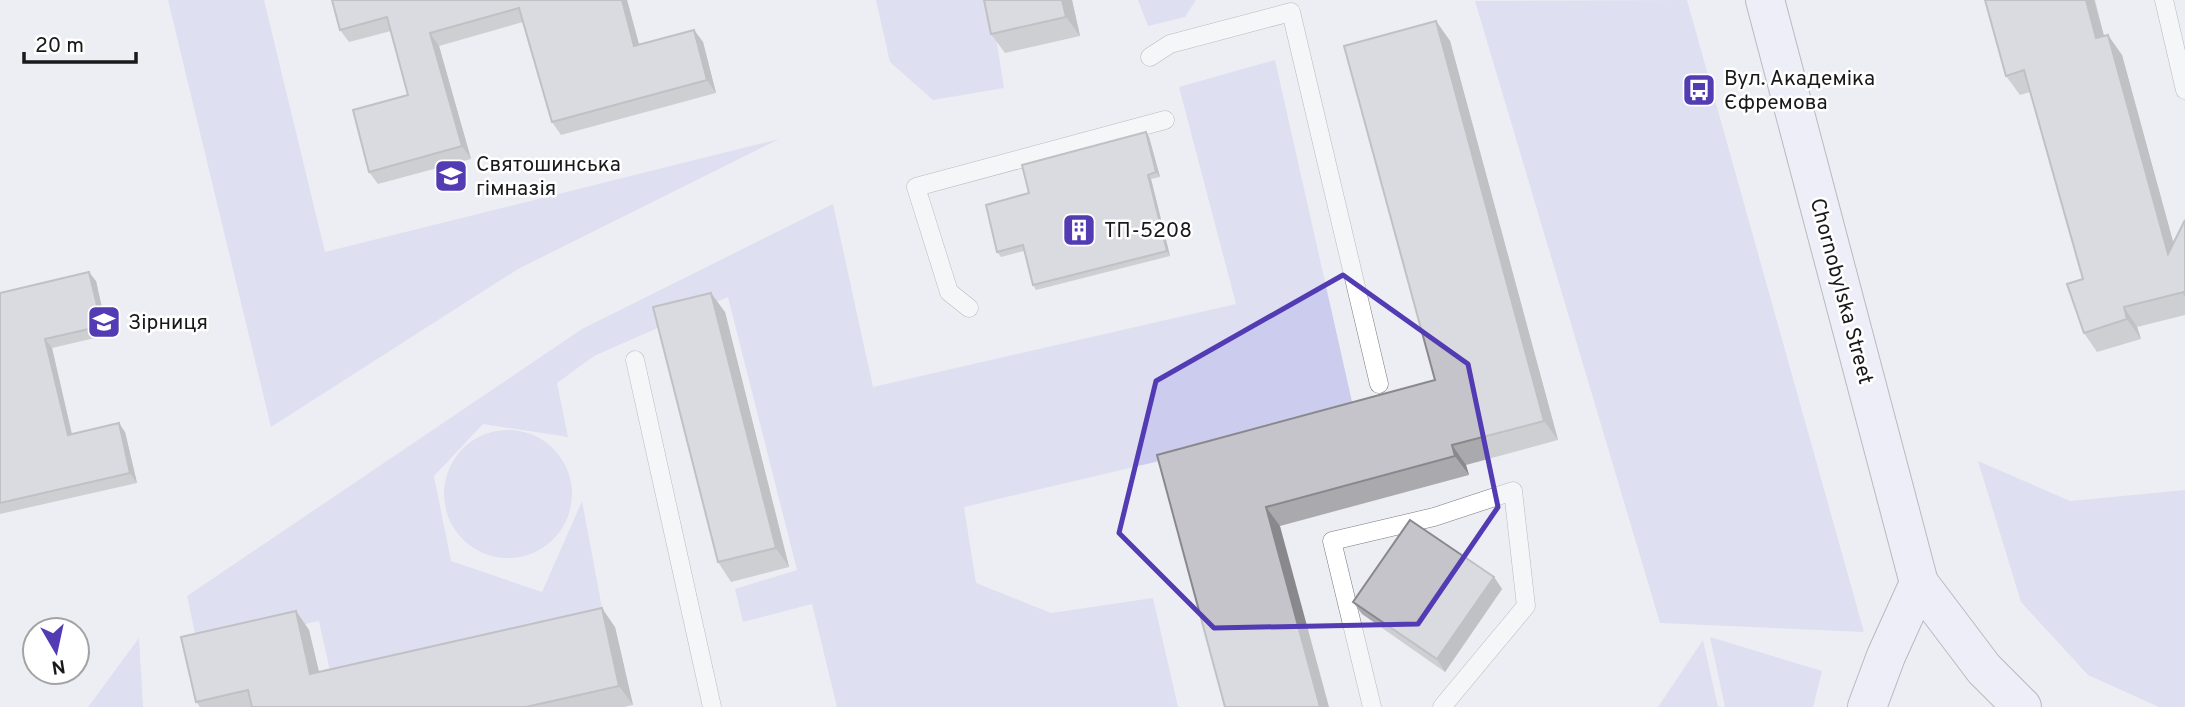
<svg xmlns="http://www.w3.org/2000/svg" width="2185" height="707" font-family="Overpass,sans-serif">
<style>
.green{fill:#ccccef}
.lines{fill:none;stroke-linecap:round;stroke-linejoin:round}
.lane-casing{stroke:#7b7b80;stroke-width:19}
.secondary-casing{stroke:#7b7b80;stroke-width:40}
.lane{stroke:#fff;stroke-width:18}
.secondary{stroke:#ededfd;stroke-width:38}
.wall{fill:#a9a9ae}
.shaded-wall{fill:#89898d}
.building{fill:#c4c4ca;stroke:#89898d;stroke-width:2}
.marked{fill:none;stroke:#523bb3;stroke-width:5;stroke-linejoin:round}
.labels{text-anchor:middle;stroke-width:5;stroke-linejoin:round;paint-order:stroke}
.poi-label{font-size:21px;fill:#19191b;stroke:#fff;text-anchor:start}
.street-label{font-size:21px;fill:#19191b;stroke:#fff}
</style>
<rect width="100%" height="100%" fill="#edeef3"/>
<path class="green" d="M168 0H264L325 252 779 139 518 269 271 427Z
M876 0H990L1004 88 933 100 890 62Z
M1138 0H1196L1185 17 1148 26Z
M1687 0 1864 632 1660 623 1475 1Z
M1275 60 1355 415 964 507 976 583 1051 613 1153 598 1178 707H837L812 604 743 622 735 589 797 570 728 297 594 356 557 383 568 437 483 424 434 476 451 561 542 592 582 501 603 613 331 676 319 621 198 647 187 596 582 329 833 204 873 387 1236 304 1179 87Z
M444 494a64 64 0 1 1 128 0a64 64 0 1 1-128 0Z
M1978 461 2070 501 2185 490V707H2159L2088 675 2021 602Z
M1710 637 1822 671 1813 707H1725Z
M139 638 143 707H88Z
M1703 640 1718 707H1658Z"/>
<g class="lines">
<defs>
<path id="lane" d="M2164 0 2185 90
M1150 57 1170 44 1291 12 1379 384
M969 308 949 292 916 187 1165 120
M635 360 712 707
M1372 707 1332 541 1434 517 1513 491 1526 606 1442 707"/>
<path id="secondary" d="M1765 0 1919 583 1984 669 2022 707
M1867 707 1886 656 1919 583"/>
</defs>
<use href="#lane" class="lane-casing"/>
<use href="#secondary" class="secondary-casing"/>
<use href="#lane" class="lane"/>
<use href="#secondary" class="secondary"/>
</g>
<path class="wall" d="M332 0H627L639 45 694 30 703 42 716 93 561 135 552 122 523 22 439 46 471 159 378 184 369 172 408 95 391 31 349 42 340 30Z
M1072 0 1080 36 1005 53 991 34Z
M1985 0H2095L2104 36 2122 55 2173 243 2185 220V315L2137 327 2141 339 2097 352 2084 333 2083 279 2030 92 2020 95 2006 76Z
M1436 21 1450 41 1558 440 1466 465 1469 475 1280 526 1157 455 1435 380Z
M1146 132 1149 137 1160 177 1151 179 1170 256 1036 290 1033 285 1024 251 1001 257 997 252 1029 193Z
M96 281 108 335 52 348 72 434 125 432 137 483 0 514V293Z
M725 312 789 567 731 582 718 562Z
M1494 577 1502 589 1445 672 1362 614 1353 602Z
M296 611 309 630 319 672 615 627 633 705 624 707H200L196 702Z"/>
<path class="shaded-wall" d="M622 0H627L643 59 634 46Z
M1062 0H1072L1080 36 1066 17Z
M2086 0H2094L2110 58 2096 38Z
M1436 21 1450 41 1558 440 1544 421Z
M694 30 703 42 716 93 707 80Z
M430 33 439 46 471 159 462 146Z
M2108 35 2122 55 2182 274 2168 254Z
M1146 132 1149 137 1160 177 1156 172Z
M1148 175 1151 179 1170 256 1167 251Z
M89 272 96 281 108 335 102 326Z
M711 293 725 312 789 567 776 548Z
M2124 307 2137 327 2141 339 2127 319Z
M45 339 52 348 74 444 68 435Z
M119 423 125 432 137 483 130 473Z
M1452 445 1466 465 1469 475 1455 456Z
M1266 507 1280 526 1329 707H1320Z
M1494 577 1502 589 1445 672 1437 659Z
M602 608 615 627 633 705 619 686Z
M296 611 309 630 324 693 310 674Z"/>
<path class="building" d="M332 0H622L634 46 694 30 707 80 552 122 519 8 430 33 462 146 369 172 353 110 408 95 387 17 340 30Z
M984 0H1062L1066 17 991 34Z
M1985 0H2086L2096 38 2108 35 2168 254 2185 220V296L2184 292 2124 307 2127 319 2084 333 2067 284 2083 279 2024 70 2006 76Z
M1436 21 1544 421 1452 445 1455 456 1266 507 1320 707H1225L1157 455 1435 380 1344 46Z
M1146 132 1156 172 1148 175 1167 251 1033 285 1023 245 997 252 986 205 1029 193 1022 165Z
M89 272 102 326 45 339 68 435 119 423 130 473 0 503V293Z
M711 293 776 548 718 562 653 307Z
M1410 520 1494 577 1437 659 1353 602Z
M602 608 619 686 526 707H252L248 690 196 702 181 637 296 611 310 674Z"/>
<path d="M0 0H2185V707H0ZM1343 275 1468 364 1498 507 1418 624 1214 628 1119 533 1156 381Z" fill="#edeef3" fill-opacity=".55" fill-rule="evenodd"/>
<path class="marked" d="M1343 275 1468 364 1498 507 1418 624 1214 628 1119 533 1156 381Z"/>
<defs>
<symbol id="bus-square" viewBox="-11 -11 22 22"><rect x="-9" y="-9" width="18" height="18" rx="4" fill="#523bb3" stroke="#fff"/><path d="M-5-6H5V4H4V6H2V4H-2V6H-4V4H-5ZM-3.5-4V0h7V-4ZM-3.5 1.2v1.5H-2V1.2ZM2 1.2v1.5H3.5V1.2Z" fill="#fff"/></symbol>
<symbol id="school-square" viewBox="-11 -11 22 22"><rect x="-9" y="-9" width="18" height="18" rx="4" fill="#523bb3" stroke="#fff"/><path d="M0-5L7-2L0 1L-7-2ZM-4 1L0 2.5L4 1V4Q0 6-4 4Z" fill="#fff"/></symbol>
<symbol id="building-square" viewBox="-11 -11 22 22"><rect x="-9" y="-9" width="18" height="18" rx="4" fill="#523bb3" stroke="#fff"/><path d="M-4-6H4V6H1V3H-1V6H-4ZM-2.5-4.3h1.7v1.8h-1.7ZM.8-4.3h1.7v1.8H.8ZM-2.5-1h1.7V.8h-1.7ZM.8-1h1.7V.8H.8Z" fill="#fff"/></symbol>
</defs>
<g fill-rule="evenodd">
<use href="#bus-square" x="1680" y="71" width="38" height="38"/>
<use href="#school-square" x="432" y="157" width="38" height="38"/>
<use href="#building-square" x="1060" y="211" width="38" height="38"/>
<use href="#school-square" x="85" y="303" width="38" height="38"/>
</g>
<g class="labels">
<g class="poi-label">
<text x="1724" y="85">Вул. Академіка<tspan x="1724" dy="24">Єфремова</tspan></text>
<text x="476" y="171">Святошинська<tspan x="476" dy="24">гімназія</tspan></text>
<text x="1104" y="237">ТП-5208</text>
<text x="128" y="329">Зірниця</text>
</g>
<g class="street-label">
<text transform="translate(1842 291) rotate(75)" y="7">Chornobylska Street</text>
</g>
</g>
<g transform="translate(56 651) rotate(171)"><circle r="33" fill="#ffffff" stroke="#a3a3a4" stroke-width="2"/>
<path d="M0-5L12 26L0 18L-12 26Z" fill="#523bb3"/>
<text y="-10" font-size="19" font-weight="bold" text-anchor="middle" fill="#19191b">N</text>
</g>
<path d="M24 52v10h112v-10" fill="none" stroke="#19191b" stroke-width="3.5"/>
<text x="35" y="52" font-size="21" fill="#19191b" stroke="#ffffff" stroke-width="5" paint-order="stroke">20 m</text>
</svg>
